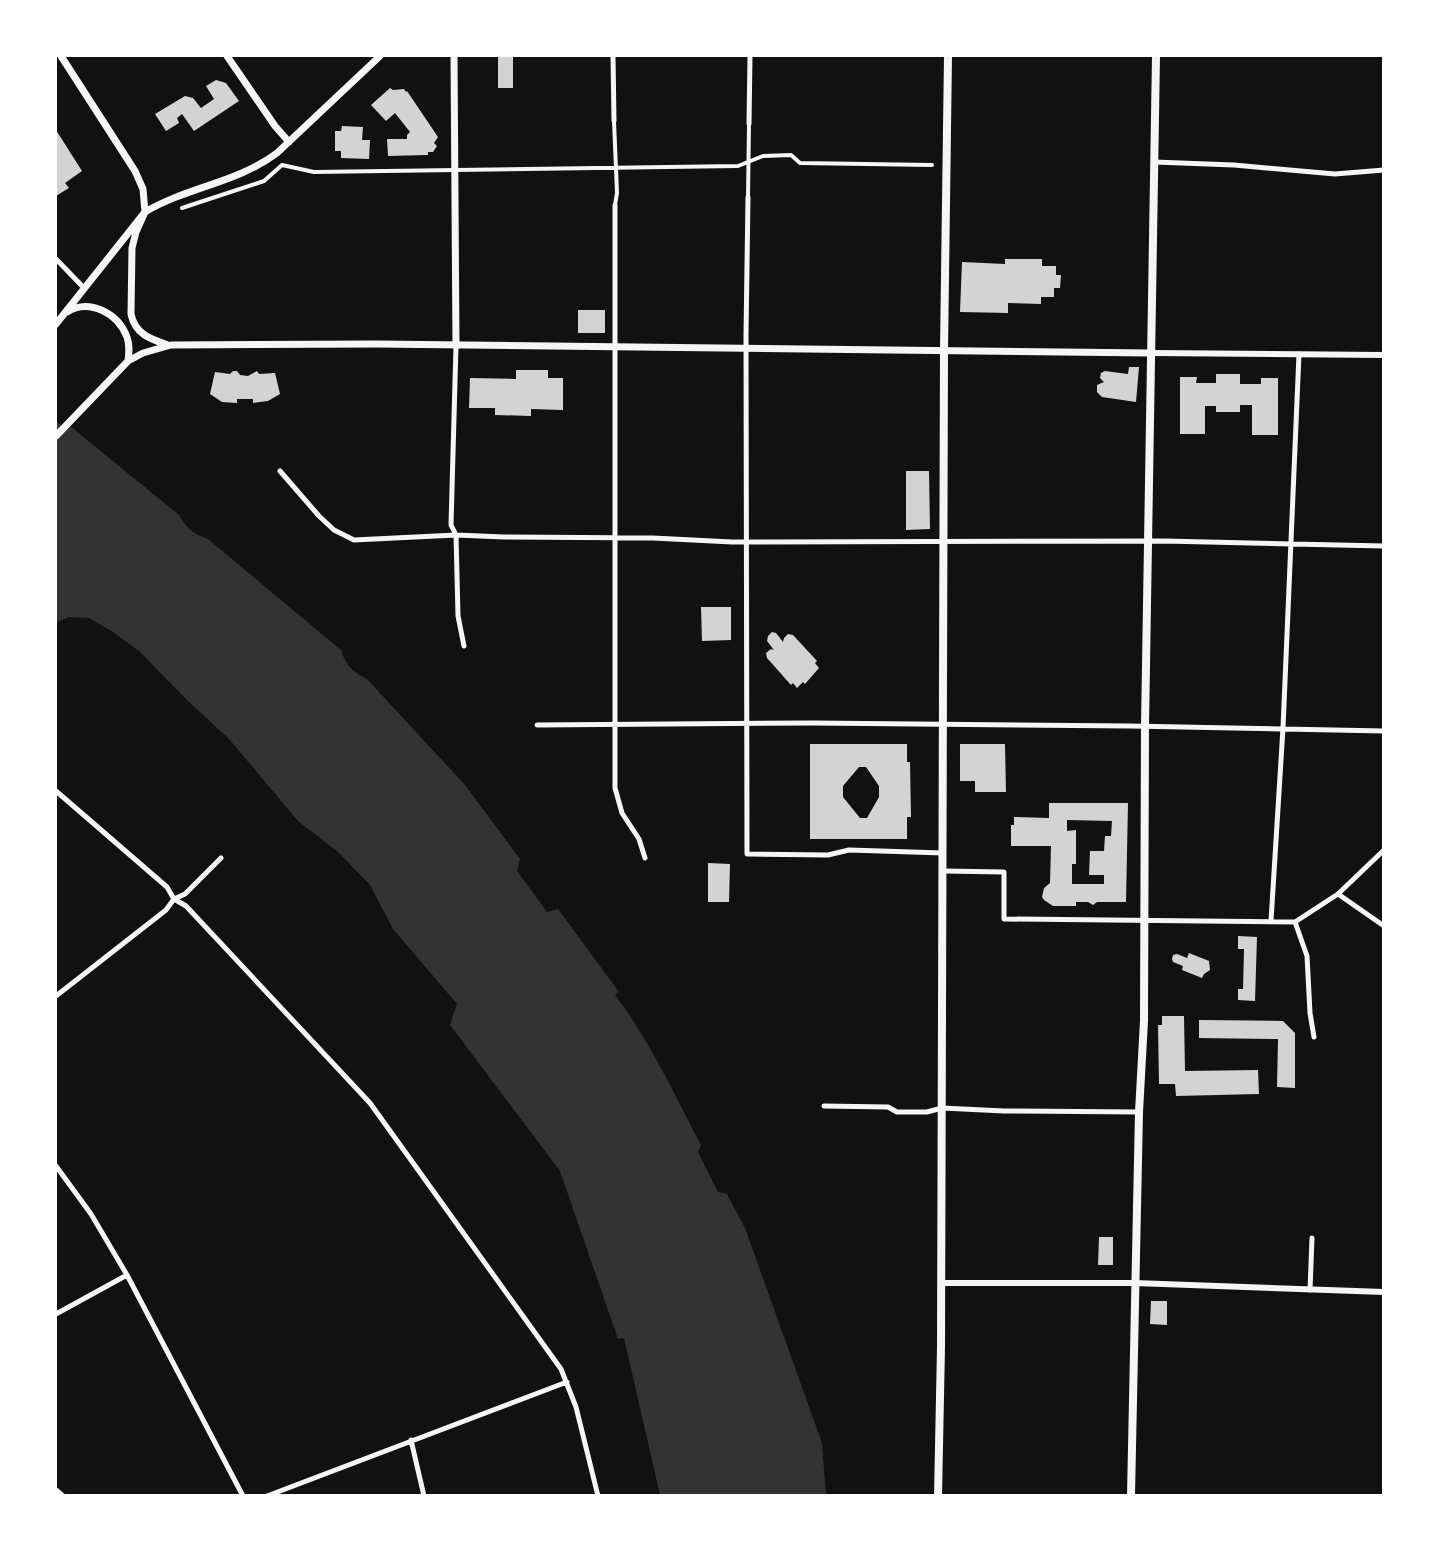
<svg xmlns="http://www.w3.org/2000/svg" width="1439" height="1551" font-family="'Source Serif 4',serif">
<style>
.water{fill:#333}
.building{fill:#d3d3d3;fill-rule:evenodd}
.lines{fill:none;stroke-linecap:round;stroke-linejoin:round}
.pedestrian{stroke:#f5f5f5;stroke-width:4}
.minor{stroke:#f5f5f5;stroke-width:5}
.tertiary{stroke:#f5f5f5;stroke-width:6}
.secondary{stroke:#f5f5f5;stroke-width:7}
.primary{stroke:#f5f5f5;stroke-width:8}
</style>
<rect width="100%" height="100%" fill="#111"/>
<path class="water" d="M56 421 64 428 70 426 179 515C186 528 193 534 208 539L341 650C346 666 353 672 367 679L465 785 520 859 517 871 547 912 558 909 619 992 615 995C650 1041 674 1094 701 1145L698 1152 718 1192 727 1194 745 1228 822 1443 826 1495H660L624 1338 618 1339 560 1171 450 1025 457 1004 393 929 370 885 338 852 298 821 229 739 187 700 140 652 113 632 89 618 69 617 56 623Z"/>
<path class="building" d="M498 56H513V88H498Z
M216 80 226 83 239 101 194 131 182 114 177 118 179 123 166 131 155 114 185 96 193 98 201 108 214 99 206 86Z
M390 88 393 90 404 89 406 92 407 91 438 137 434 143 437 146 433 152H428V155L388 156 387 139H407V135L410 132 395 113 386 121 371 105Z
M342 126 363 127 362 140H370L369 159 341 158V151H335V131H341Z
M56 130 82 171 65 183 69 188 56 196Z
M1005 259H1042V266H1056V275H1061L1060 288H1054V297H1041V304L1008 303V313L960 312 962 262 1005 264Z
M578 310H605V333H578Z
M1129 367H1139L1136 402 1102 397 1097 392V385L1104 382 1100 378 1101 373 1105 371 1128 374Z
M516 370H548V378H563V410L531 409V416L495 415V408H469L470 378 516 379Z
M233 371H237L240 375 248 376 257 371 259 374 275 373 280 394 268 401 253 403V399H237V403L222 402 210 394 215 372 230 374Z
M1216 374H1240V384H1261V378H1278V435H1252V405H1240V412H1216V406H1205V434H1180V377H1197L1196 383H1216Z
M906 471H929L930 529 906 530Z
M701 607H731V640L702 641Z
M772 632 776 633 783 642 784 638 788 634 793 635 817 661 815 663 819 668 805 684 803 682 797 688 793 683 791 685 767 658 766 653 771 649 774 650 767 641 768 636Z
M810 744H907V762H910L911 817H907V839H810ZM859 767H866L879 786V797L867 818H860L843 797V786Z
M960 744H1005L1006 792H975V781H960Z
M1049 803H1128L1126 902H1097L1093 905 1088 902H1076V906H1053L1044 900 1042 897 1044 888 1050 883 1051 846H1011V825H1014V817L1049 818ZM1067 820 1112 821 1111 836H1105L1104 851H1090L1089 875H1104V884H1072V864H1076V830L1067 831Z
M708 863 730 864 729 902H708Z
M1238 936 1257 937 1255 1001 1238 1000V989H1243L1244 949H1238Z
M1189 953 1209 961 1210 970 1204 974 1202 978 1182 970 1183 966 1173 962 1172 959 1173 955 1177 954 1187 958Z
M1162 1016H1184L1185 1071 1258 1070 1259 1094 1176 1096 1175 1084H1159L1158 1025H1162Z
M1199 1020 1283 1021 1295 1033V1088L1277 1087 1278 1039 1199 1038Z
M1099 1237H1113V1265H1098Z
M1151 1301H1167V1325L1150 1324Z"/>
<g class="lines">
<path class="pedestrian" d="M614 121 617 193 615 205
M748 197 749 124
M182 208 264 181 282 165 314 172 738 166 763 156 791 155 800 163 932 165"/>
<path class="minor" d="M613 56 614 121
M749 124 750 56
M1154 162 1234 165 1335 174 1384 170
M748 197 746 335 747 854 828 855 849 850 943 853
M615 205V788L622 813 639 839 645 858
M56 259 84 288
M456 346 451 525 456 535 458 616 464 646
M280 471 319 516 334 530 354 540 456 535 504 537 653 538 732 542 1164 541 1384 546
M537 725 813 723 1130 726 1384 731
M56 791 167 887 174 899 186 906 370 1103 561 1369 576 1407 598 1496
M944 871 1004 872V919L1295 922
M1338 894 1384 926
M1271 921 1283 728 1299 354
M1295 922 1307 956 1310 1013 1314 1037
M1295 922 1338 894 1384 850
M56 996 166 910 174 899 185 894 221 858
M824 1106 888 1107 897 1112H927L942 1108 1004 1111 1139 1112
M56 1166 91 1214 127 1275 243 1496
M1310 1290 1312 1238
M56 1314 127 1275
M411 1440 424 1496
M56 1490 63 1496
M267 1496 567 1382"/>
<path class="tertiary" d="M1151 353 1384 355
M941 1283H1135L1384 1292"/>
<path class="secondary" d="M61 56 135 171 143 189 145 212 136 232 132 248 131 314C135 334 150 339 168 345
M227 56 275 126 289 142
M454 56 456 346
M67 312C89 298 118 313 127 337 130 345 129 353 128 361
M56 324 145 212C187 187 237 183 277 153L380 56
M56 436 128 361 143 353 171 345 377 344 1151 353"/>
<path class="primary" d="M938 1496 941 1347 944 350 948 56
M1131 1496 1139 1112 1144 1021 1145 726 1156 56"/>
</g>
<rect width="1439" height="1551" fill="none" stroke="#ffffff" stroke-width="114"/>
</svg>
